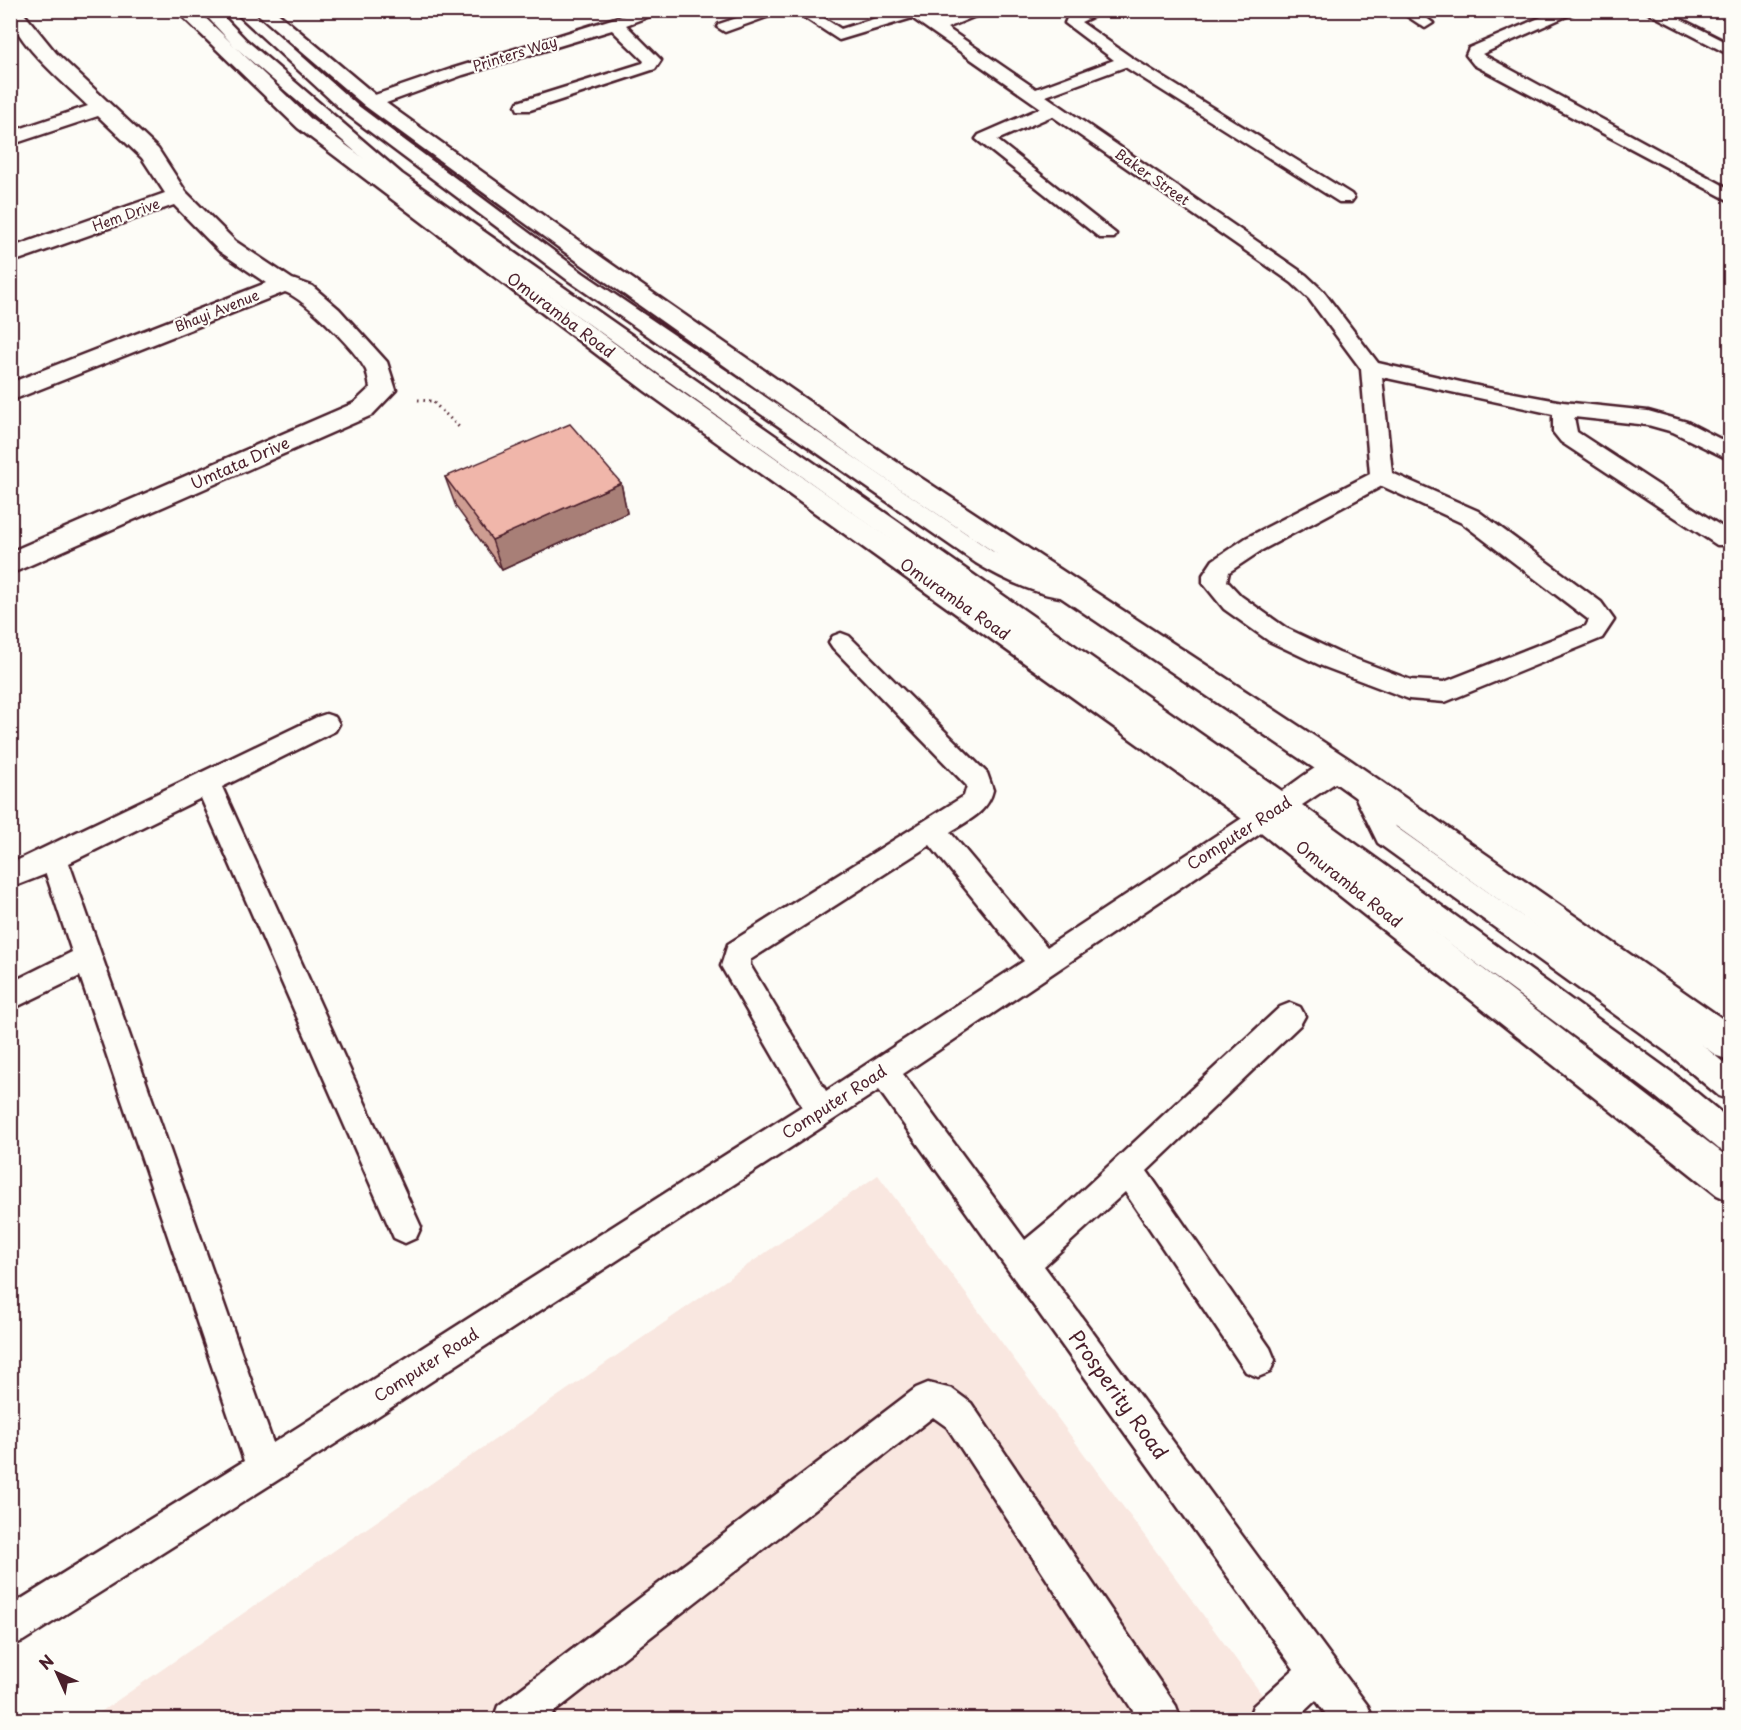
<svg xmlns="http://www.w3.org/2000/svg" width="1741" height="1730" font-family="'Playpen Sans',sans-serif">
<style>
.built{fill:#f9e7e0}
.lines{fill:none;stroke-linecap:round;stroke-linejoin:round}
.service-casing{stroke:#4a1f2b;stroke-width:5}
.minor-casing{stroke:#4a1f2b;stroke-width:5}
.secondary-casing{stroke:#4a1f2b;stroke-width:5}
.path{stroke:#4a1f2b;stroke-width:3;stroke-dasharray:1.5 4;stroke-linecap:butt}
.service{fill:#fdfcf7;fill-rule:evenodd}
.minor{fill:#fdfcf7;fill-rule:evenodd}
.secondary{fill:#fdfcf7;fill-rule:evenodd}
.wall{fill:#ce9d92;stroke:#4a1f2b;stroke-width:1.5}
.shaded-wall{fill:#a87f77;stroke:#4a1f2b;stroke-width:1.5}
.building{fill:#f0b6aa;stroke:#4a1f2b;stroke-width:1.5}
.labels{text-anchor:middle;stroke-width:4.5;stroke-linejoin:round;paint-order:stroke}
.far-street-label{font-size:14px;fill:#4a1f2b;stroke:#fdfcf7}
.street-label{font-size:16px;fill:#4a1f2b;stroke:#fdfcf7}
.near-street-label{font-size:20px;fill:#4a1f2b;stroke:#fdfcf7}
</style>
<rect width="100%" height="100%" fill="#fdfcf7"/>
<filter id="ink" filterUnits="userSpaceOnUse"><feTurbulence type="fractalNoise" baseFrequency=".0167" numOctaves="2"/><feDisplacementMap in="SourceGraphic" scale="12" xChannelSelector="R" yChannelSelector="G"/><feConvolveMatrix kernelMatrix="1 2 1 2 8 2 1 2 1" color-interpolation-filters="sRGB"/></filter>
<g filter="url(#ink)">
<path class="built" d="M878 1175 1280 1719 89 1720Z"/>
<g class="lines">
<defs>
<path id="service" d="M201 10H217L246 40 402 174 1282 791C1300 780 1326 754 1347 761L1351 768 1347 775 1302 805 1674 1074 1730 1120V1154L1719 1149 1652 1094 1282 819 903 1074 1025 1240 1060 1211 1280 1007 1290 1003 1300 1007 1305 1016 1300 1025 1147 1171 1270 1348 1275 1360 1270 1372 1258 1377 1246 1372 1125 1192 1044 1266 1332 1658 1368 1706 1373 1720H1330L1316 1700 1295 1720H1248L1253 1706 1294 1669 879 1090 338 1442 23 1641 10 1646V1606L244 1461 80 976 10 1010V983L72 952 46 874 10 888V864L317 717 326 714 335 717 339 724 335 731 222 787 416 1216 421 1227 416 1238 405 1243 394 1238 201 798 69 863 273 1443 802 1106 721 966 728 944 964 796 967 786 833 648 829 642 833 636 841 633 849 636 987 773 993 790C988 812 969 820 950 832L1047 947 1262 805 390 182 234 46ZM930 845 1024 961 826 1091 750 965V960Z
M233 10H250L357 105 583 273 992 551 1034 572 1078 584 1082 590 1078 596C1052 604 999 577 976 563L569 281 345 113Z
M641 10H666L626 25 661 60 655 69 530 110H518L516 106 518 102 643 63 644 61 612 30 463 75 378 106H366L364 102 366 98 451 69Z
M761 10H786L725 32 717 27 719 24Z
M793 10H811L841 29 902 10H922L937 21 966 10H990L947 28 1036 89 1114 60 1065 23 1068 16 1083 10H1107L1081 22 1132 58 1351 194 1354 198 1351 202H1339L1125 67 1046 96 1306 275 1323 291 1378 363 1482 387 1563 402 1648 411 1687 422 1730 444V460L1673 432 1648 425 1574 417 1577 432 1730 532V545H1717L1561 442 1553 432V414L1382 377 1392 473 1478 511 1601 602 1614 620 1602 638 1445 702 1409 699 1322 666 1269 641 1224 609 1203 583V575L1213 560 1246 538 1370 474 1361 369 1309 299 1292 283 1052 116 997 140 1116 234 1114 238H1100L976 139 979 135 1041 108 912 18 839 40ZM1382 486 1462 523 1589 620 1586 626 1444 682 1411 680 1339 653 1286 628 1241 596 1227 581 1229 572 1262 550Z
M1398 10H1416L1433 23 1425 28Z
M1558 10H1580L1482 54 1730 189V201L1474 65 1466 55 1469 48Z
M1643 10H1663L1730 44V55Z
M1722 10H1730V16L1724 14Z
M1362 773 1371 777 1396 827 1688 1033 1730 1068V1100L1719 1096 1668 1053 1378 843 1349 784 1353 777Z
M928 1383 952 1389 971 1403 1176 1706 1181 1720H1139L947 1427 933 1417 544 1720H493L498 1706 916 1388Z"/>
<path id="minor" d="M10 10H21L56 53 158 149 186 192 235 241 292 279 312 286 339 309 387 362 396 390 372 415 10 574V552L354 403 370 388C369 383 368 375 366 370 356 350 305 299 285 292L10 401V383L266 283 219 251 174 205 10 263V248L165 193 142 158 98 116 10 145V132L88 106C67 85 10 39 10 10Z"/>
<path id="secondary" d="M176 10H197L312 120 663 379 1274 808 1730 1159V1201L1717 1195 1252 826 645 391 298 128Z
M253 10H274L379 98 604 259 883 453 1349 759 1730 1024V1060L1717 1056 1327 777 865 465 588 269 365 106Z"/>
</defs>
<use href="#service" class="service-casing"/>
<use href="#minor" class="minor-casing"/>
<use href="#secondary" class="secondary-casing"/>
<path class="path" d="M418 400 432 401 459 427"/>
<use href="#service" class="service"/>
<use href="#minor" class="minor"/>
<use href="#secondary" class="secondary"/>
</g>
<path class="wall" d="M445 477 621 483 627 513 502 570 456 507Z"/>
<path class="shaded-wall" d="M621 483 627 513 502 570 492 540Z"/>
<path class="building" d="M570 424 621 483 492 540 445 477Z"/>
</g>
<g class="labels">
<g class="far-street-label">
<text transform="translate(515 54) rotate(-17)" y="5">Printers Way</text>
<text transform="translate(1152 177) rotate(35)" y="5">Baker Street</text>
<text transform="translate(126 215) rotate(-20)" y="5">Hem Drive</text>
<text transform="translate(217 311) rotate(-22)" y="5">Bhayi Avenue</text>
</g>
<g class="street-label">
<text transform="translate(561 315) rotate(37)" y="6">Omuramba Road</text>
<text transform="translate(240 463) rotate(-24)" y="6">Umtata Drive</text>
<text transform="translate(955 599) rotate(35)" y="6">Omuramba Road</text>
<text transform="translate(1239 833) rotate(-33)" y="6">Computer Road</text>
<text transform="translate(1349 884) rotate(38)" y="6">Omuramba Road</text>
<text transform="translate(834 1102) rotate(-33)" y="6">Computer Road</text>
<text transform="translate(426 1365) rotate(-33)" y="6">Computer Road</text>
</g>
<g class="near-street-label">
<text transform="translate(1118 1395) rotate(54)" y="7">Prosperity Road</text>
</g>
</g>
<rect width="1741" height="1730" fill="none" stroke="#fdfcf7" stroke-width="36"/>
<rect x="18" y="18" width="1705" height="1694" fill="none" stroke="#4a1f2b" stroke-width="2" filter="url(#ink)"/>
<g transform="translate(57 1673) rotate(315)" stroke="#fdfcf7" stroke-width="4.5" paint-order="stroke">
<path d="M0-4.5L10 22L0 15L-10 22Z" fill="#4a1f2b"/>
<text y="-9" font-size="16" font-weight="bold" text-anchor="middle" fill="#4a1f2b">N</text>
</g>
</svg>
